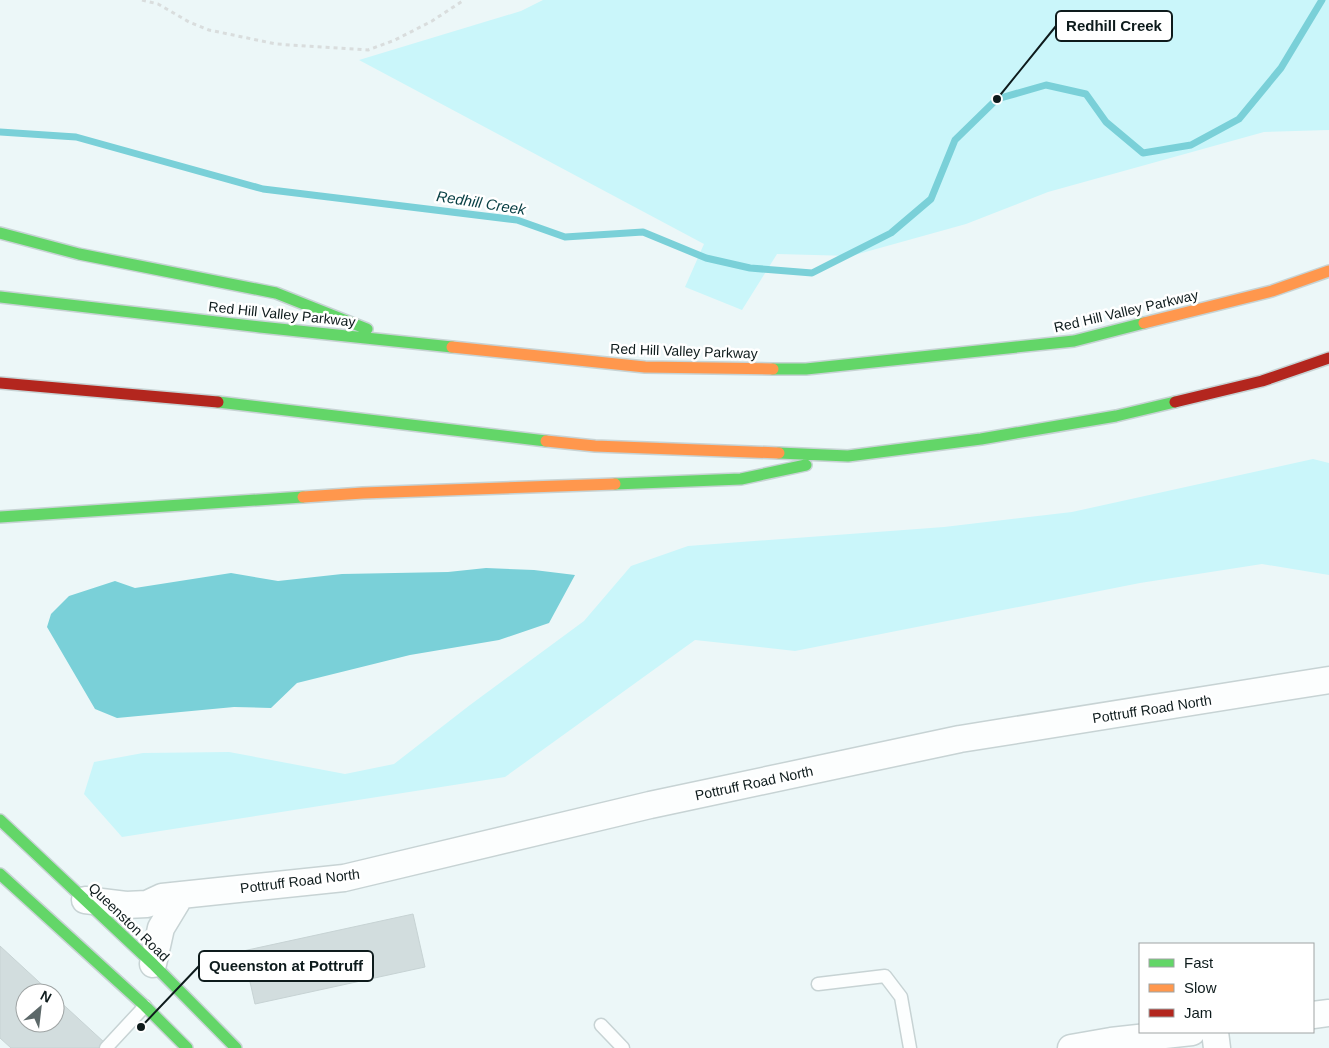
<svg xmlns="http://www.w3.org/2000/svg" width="1329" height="1048" font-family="Arial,sans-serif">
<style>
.green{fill:#caf6fa}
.water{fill:#7ad0d8}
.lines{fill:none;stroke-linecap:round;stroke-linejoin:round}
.stream{stroke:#7ad0d8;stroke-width:7}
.building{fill:#d2ddde;stroke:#c7d3d4}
.lane-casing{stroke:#c7d3d4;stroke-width:15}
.street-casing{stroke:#c7d3d4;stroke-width:29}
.fast-casing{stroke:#c7d3d4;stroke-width:14}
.slow-casing{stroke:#c7d3d4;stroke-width:14}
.jam-casing{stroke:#c7d3d4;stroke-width:14}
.path{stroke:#d9dddd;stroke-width:3;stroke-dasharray:4 4;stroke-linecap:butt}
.lane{stroke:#fcfefe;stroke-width:12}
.street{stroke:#fcfefe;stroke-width:26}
.fast{stroke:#63d668;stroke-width:11}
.slow{stroke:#ff974d;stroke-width:11}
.jam{stroke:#b3261e;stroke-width:11}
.labels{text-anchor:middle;stroke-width:5;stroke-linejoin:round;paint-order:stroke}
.street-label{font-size:14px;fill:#0e1b1c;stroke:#fff}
.water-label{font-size:15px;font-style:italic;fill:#094045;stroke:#fff}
.leader{fill:none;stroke:#0e1b1c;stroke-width:2}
.callout-dot{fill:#0e1b1c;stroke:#fff;stroke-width:2}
.callout{fill:#fff;stroke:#0e1b1c;stroke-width:2}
.callout-label{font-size:15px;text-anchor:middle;font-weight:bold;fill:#0e1b1c}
</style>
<rect width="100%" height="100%" fill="#ecf7f8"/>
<path class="green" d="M543 0H1329V130L1264 132 1048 192 966 224 851 256 777 254 742 310 685 287 704 244 359 60 521 11Z
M1313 459 1329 463V575L1262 564 1140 583 795 651 695 640 505 777 122 837 84 794 94 762 143 753 229 752 345 774 394 764 470 705 584 621 631 566 688 546 944 527 1072 512Z"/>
<path class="water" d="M486 568 534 570 575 575 549 623 499 640 410 655 297 683 271 708 234 707 117 718 95 709 47 627 51 614 69 596 115 581 135 588 231 573 278 581 342 574 448 572Z"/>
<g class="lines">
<path class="stream" d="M0 132 76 137 263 189 517 220 565 237 643 232 706 258 750 268 812 273 891 233 931 199 955 140 997 99 1046 85 1086 94 1106 122 1143 153 1191 145 1239 119 1281 68 1322 0"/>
</g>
<path class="building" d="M413 914 425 967 255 1004 243 951Z
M0 946 51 993H25V1023H55V997L105 1043 101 1048H11L0 1038Z"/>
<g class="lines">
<defs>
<path id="lane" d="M818 984 885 976 901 997 910 1048
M601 1025 623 1048
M106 1048 145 1006"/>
<path id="street" d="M85 900 126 905 147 904 162 897 344 878 650 805 960 739 1329 680
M153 964 161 928 181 895
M1313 1015 1329 1013
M1215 1032 1217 1048
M1071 1048 1111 1041 1192 1032"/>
<path id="fast" d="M0 233 79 254 276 293 367 329
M0 297 260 327 452 347
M773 369H806L1074 341 1144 323
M218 402 546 441
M779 453 848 456 981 439 1116 416 1175 402
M615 484 741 479 806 465
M0 517 303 497
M0 820 153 964 236 1048
M0 874 145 1006 187 1048"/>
<path id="slow" d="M1144 323 1272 291 1329 271
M452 347 645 367 773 369
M546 441 595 446 779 453
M303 497 363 493 615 484"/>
<path id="jam" d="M0 383 218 402
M1175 402 1262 381 1329 358"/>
</defs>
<use href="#lane" class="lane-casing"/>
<use href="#street" class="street-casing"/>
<use href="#fast" class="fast-casing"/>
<use href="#slow" class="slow-casing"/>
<use href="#jam" class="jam-casing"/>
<path class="path" d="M142 0 158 4 189 22 209 30 276 44 368 50 395 40 432 21 464 0"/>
<use href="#lane" class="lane"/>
<use href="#street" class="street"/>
<use href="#fast" class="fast"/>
<use href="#slow" class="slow"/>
<use href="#jam" class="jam"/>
</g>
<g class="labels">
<g class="street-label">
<text transform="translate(1126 311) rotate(-13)" y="5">Red Hill Valley Parkway</text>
<text transform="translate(282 314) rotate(6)" y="5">Red Hill Valley Parkway</text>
<text transform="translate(684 351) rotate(2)" y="5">Red Hill Valley Parkway</text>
<text transform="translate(1152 709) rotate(-9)" y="5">Pottruff Road North</text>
<text transform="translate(754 783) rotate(-12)" y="5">Pottruff Road North</text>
<text transform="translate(300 881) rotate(-7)" y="5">Pottruff Road North</text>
<text transform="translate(129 922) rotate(44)" y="5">Queenston Road</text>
</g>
<g class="water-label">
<text transform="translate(481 203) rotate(9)" y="5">Redhill Creek</text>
</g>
</g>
<path class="leader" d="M997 99L1056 26M141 1027L199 966"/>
<g class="callout-dot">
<circle cx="997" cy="99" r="5"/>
<circle cx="141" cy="1027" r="5"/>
</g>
<g class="callout">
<rect x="1056" y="11" width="116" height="30" rx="5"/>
<rect x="199" y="951" width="174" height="30" rx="5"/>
</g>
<g class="callout-label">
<text x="1114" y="31">Redhill Creek</text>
<text x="286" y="971">Queenston at Pottruff</text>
</g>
<rect x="1139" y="943" width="175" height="90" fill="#ffffff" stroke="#9fa4a4"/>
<rect x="1149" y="959" width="25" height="8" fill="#63d668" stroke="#9fa4a4"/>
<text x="1184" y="968" font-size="15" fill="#0e1b1c">Fast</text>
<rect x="1149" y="984" width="25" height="8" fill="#ff974d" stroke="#9fa4a4"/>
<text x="1184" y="993" font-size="15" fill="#0e1b1c">Slow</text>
<rect x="1149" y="1009" width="25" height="8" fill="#b3261e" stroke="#9fa4a4"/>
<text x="1184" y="1018" font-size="15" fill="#0e1b1c">Jam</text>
<g transform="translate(40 1008) rotate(28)"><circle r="24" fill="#ffffff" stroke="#9fa4a4"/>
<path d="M0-4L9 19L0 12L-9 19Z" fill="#5c6869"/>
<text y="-8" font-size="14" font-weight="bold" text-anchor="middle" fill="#0e1b1c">N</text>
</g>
</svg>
